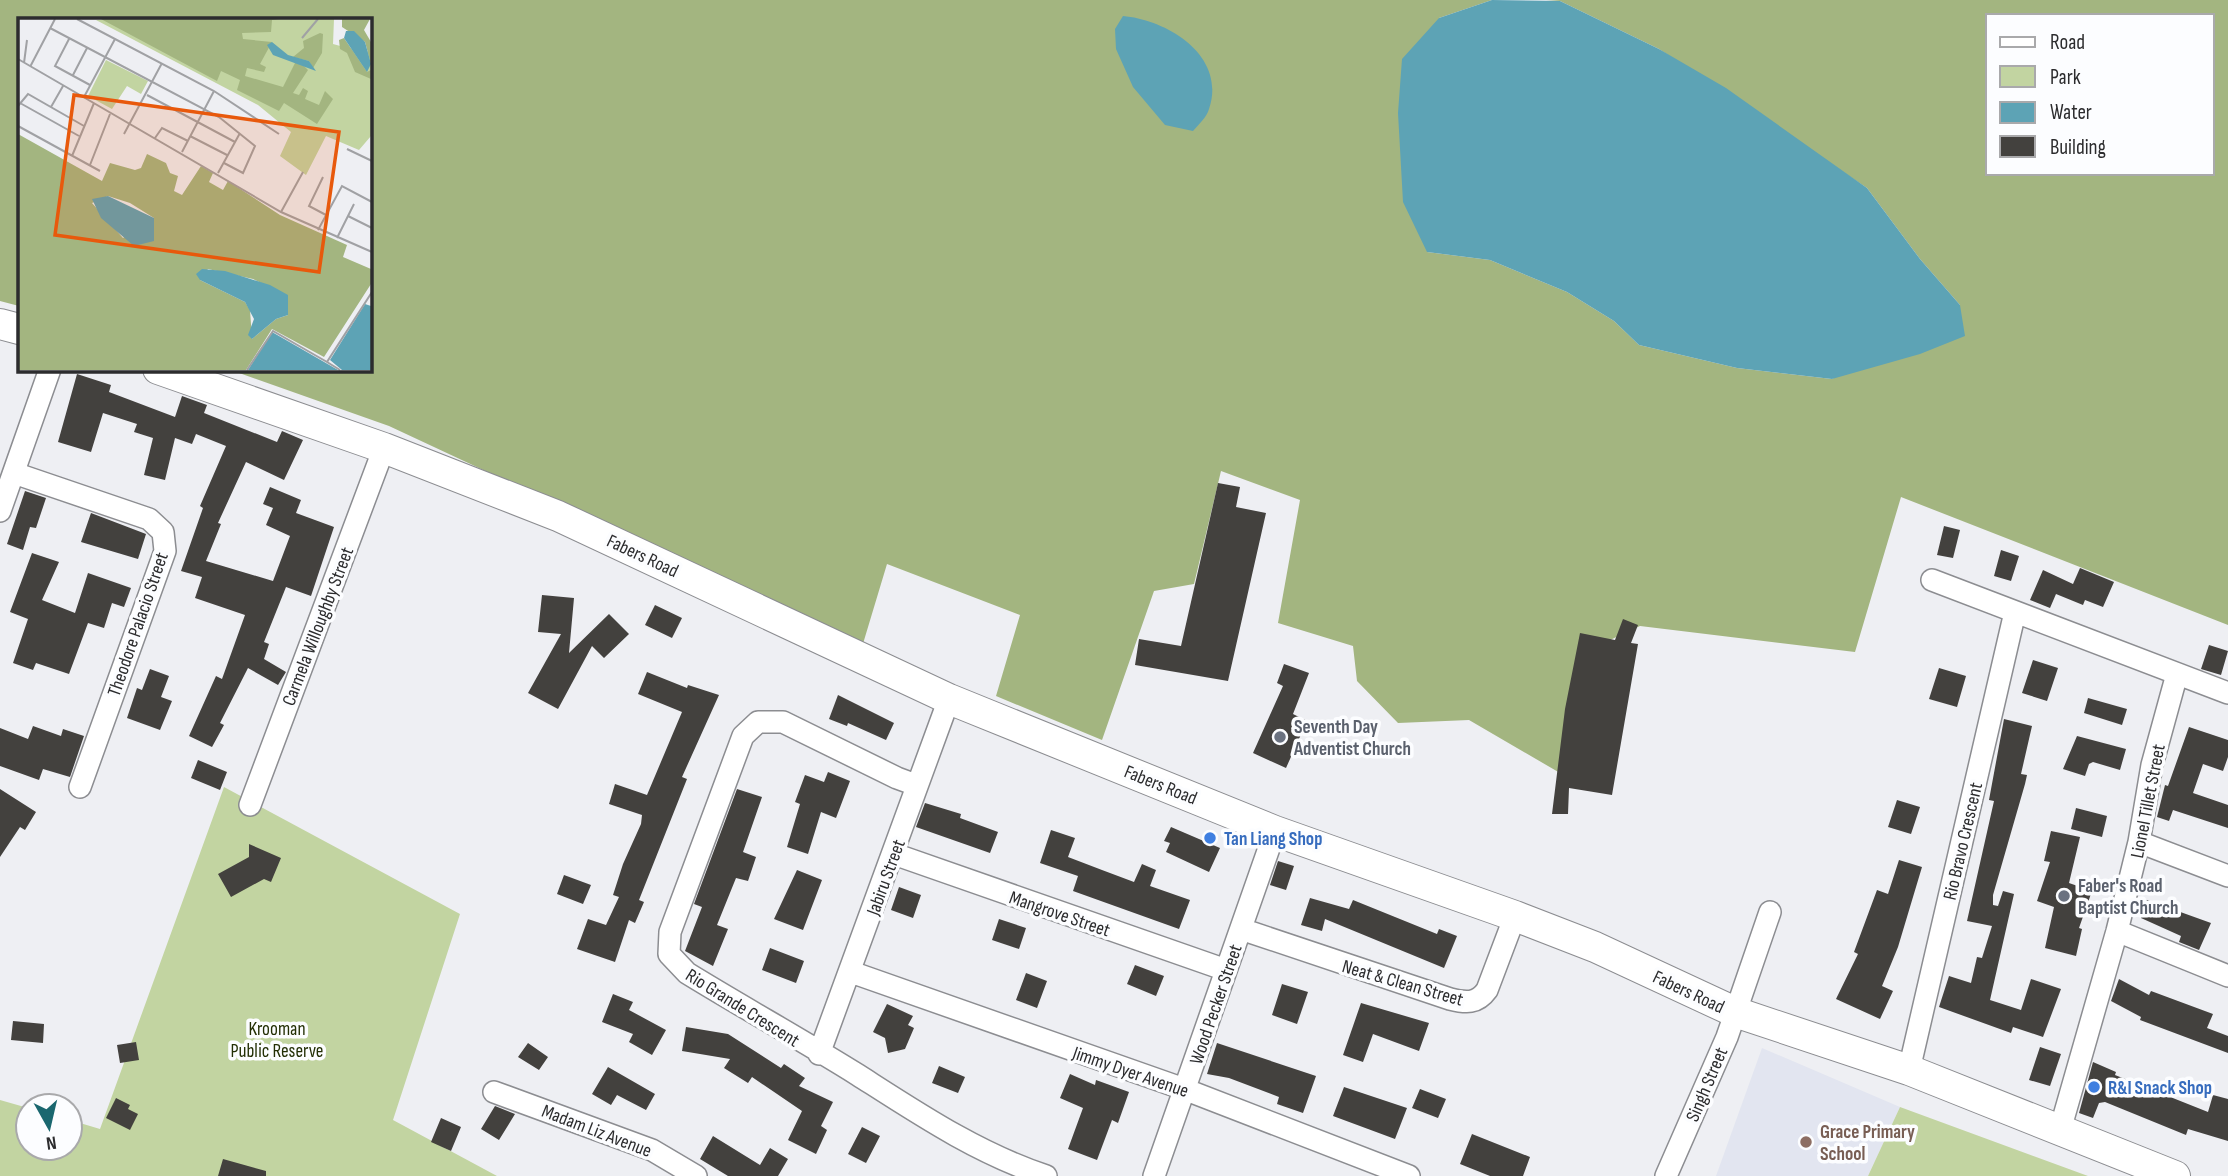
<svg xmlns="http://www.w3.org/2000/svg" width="2228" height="1176" font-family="'Sofia Sans Condensed',sans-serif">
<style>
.built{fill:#e2e5f0}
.green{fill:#c2d4a1}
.forest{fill:#a3b580;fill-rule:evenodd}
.water{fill:#5da3b5}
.building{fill:#43413e}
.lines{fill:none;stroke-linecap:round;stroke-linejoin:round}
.street-casing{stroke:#8c8d91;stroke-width:24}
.secondary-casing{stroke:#8c8d91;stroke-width:32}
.street{stroke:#fff;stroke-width:21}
.secondary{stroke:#fff;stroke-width:30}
.worship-dot{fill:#6b7280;stroke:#fcfdff;stroke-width:2.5}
.shop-dot{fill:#3f7fe0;stroke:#fcfdff;stroke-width:2.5}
.education-dot{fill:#8d6e63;stroke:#fcfdff;stroke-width:2.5}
.labels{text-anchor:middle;stroke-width:7;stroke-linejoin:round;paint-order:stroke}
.street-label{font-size:19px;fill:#2c2c2e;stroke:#fcfdff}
.worship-label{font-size:19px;font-weight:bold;fill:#5b616d;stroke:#fcfdff;text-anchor:start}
.shop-label{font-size:19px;font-weight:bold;fill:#366cbe;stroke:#fcfdff;text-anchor:start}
.park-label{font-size:19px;fill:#232f05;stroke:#fcfdff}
.education-label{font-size:19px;font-weight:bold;fill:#785e54;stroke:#fcfdff;text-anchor:start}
.inset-road{fill:none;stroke:#a0a1a4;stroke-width:2}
.view{fill:#e8590c;fill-opacity:0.15;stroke:#e8590c;stroke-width:3.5}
.inset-edge{fill:none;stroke:#2c2c2e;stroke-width:3.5}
</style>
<rect width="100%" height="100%" fill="#eeeff3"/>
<path class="built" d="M1762 1048 1900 1107 1868 1176H1716Z"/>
<path class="green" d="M224 787 460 914 393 1120 497 1176H0V1100L28 1108V1148H70V1120L100 1129Z
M1900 1107 2088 1176H1868Z"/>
<path class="forest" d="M0 0H1492L1439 18 1427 252 1490 260 1567 292 1614 321 1639 345 1737 368 1832 379 1960 305 1920 259 1867 188 1659 49 1560 1 1546 0H2228V625L1901 497 1855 652 1640 626 1593 648 1560 773 1469 720 1398 723 1357 681 1353 646 1278 623 1300 500 1221 471 1194 584 1154 591 1102 740 996 696 1020 615 887 564 862 647 389 426 228 369H369V19H19V306L0 301ZM1988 16H2212V173H1988Z"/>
<path class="water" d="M1492 0 1560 1 1659 49 1726 88 1867 188 1920 259 1960 305 1965 336 1920 354 1832 379 1737 368 1639 345 1614 321 1567 292 1490 260 1427 252 1403 202 1398 113 1402 59 1439 18Z
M1123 16C1168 20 1227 56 1209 109 1207 117 1198 125 1193 131L1165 125 1133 87 1116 49 1115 29Z"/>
<path class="building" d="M77 374 111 385 109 392 175 417 182 396 207 405 204 413 277 442 282 431 303 440 284 480 246 462 218 523 221 524 206 561 273 581 290 536 266 525 273 508 263 504 270 487 301 500 296 513 334 527 311 596 286 587 264 642 269 644 264 659 286 672 278 685 248 668 220 723 224 725 212 747 189 736 216 676 222 679 245 615 195 598 202 577 181 571 203 508 200 506 226 446 196 434 192 444 175 438 165 480 144 475 153 438 134 432 137 424 103 413 91 452 58 442Z
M1218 483 1240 487 1236 507 1266 513 1228 681 1135 665 1139 639 1181 646Z
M25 491 46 498 36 528 30 527 23 550 7 544Z
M91 513 146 534 138 559 81 542Z
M1944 526 1960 530 1953 558 1937 555Z
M2001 550 2019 556 2011 581 1994 576Z
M32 553 59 562 42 600 75 613 88 573 131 588 124 607 112 603 104 628 88 623 69 674 36 663 33 670 13 663 28 619 10 612Z
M2080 568 2114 582 2103 607 2085 600 2083 605 2056 594 2050 608 2030 600 2043 570 2073 584Z
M542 595 574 598 569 653 609 614 629 634 604 658 592 646 558 709 528 693 561 634 538 632Z
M655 605 682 618 672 638 645 625Z
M1623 619 1638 625 1631 643 1638 644 1612 795 1569 788 1568 814H1552L1565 709 1580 633 1615 640Z
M2209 645 2228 651 2221 675 2201 669Z
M2033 660 2058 668 2047 701 2022 693Z
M1284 664 1309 673 1293 714 1307 721 1286 768 1253 753 1283 686 1277 683Z
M1939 668 1966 676 1957 707 1929 699Z
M150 669 169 676 161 697 172 701 160 730 127 718 137 688 142 690Z
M647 672 687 688 688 685 719 695 682 777 687 779 639 900 644 902 635 923 629 920 615 962 577 949 588 919 606 925 619 897 613 895 623 864 641 824 642 815 609 804 615 784 647 795 682 712 638 694Z
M838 695 894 723 886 740 848 723 847 726 829 719Z
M2088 698 2127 709 2122 725 2084 713Z
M2004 719 2032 726 2021 774 2027 775 2025 784 1993 895V905L1998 906 2003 891 2014 894 1990 1000 2021 1010 2031 979 2061 989 2043 1037 2013 1027 2011 1033 1939 1007 1949 976 1971 983 1977 957 1982 958 1992 926 1967 921 1994 801 1989 800Z
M33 726 61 736 63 729 84 736 70 777 43 769 39 780 0 766V728L28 739Z
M2189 727 2228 740V757L2223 771 2203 764 2193 793 2228 805V828L2173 810 2169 821 2157 817 2165 785 2168 786Z
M2077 736 2126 749 2120 770 2093 762 2089 764 2085 776 2063 769Z
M198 760 227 772 220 790 191 778Z
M828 772 850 781 836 818 821 812 808 854 787 847 800 804 795 802 805 775 824 782Z
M0 789 36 812 25 830 20 827 0 857Z
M737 789 762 797 743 852 756 857 748 881 736 878 717 925 728 929 713 966 685 951 702 907 694 904Z
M1897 800 1920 807 1911 834 1888 827Z
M925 803 961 814 960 818 998 832 990 853 916 827Z
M2076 808 2107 816 2102 837 2071 829Z
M1171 827 1220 848 1209 872 1166 852 1170 843 1164 841Z
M1051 830 1075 838 1068 857 1102 870 1134 882 1142 864 1156 870 1150 886 1190 900 1179 929 1073 891 1078 876 1040 863Z
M2051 831 2080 837 2069 883 2092 891 2079 928 2082 929 2076 956 2045 948 2054 907 2037 901 2050 862 2044 861Z
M249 844 281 858 271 882 264 879 231 897 218 874 249 857Z
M1899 860 1922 867 1898 947 1882 986 1893 991 1880 1019 1836 999 1858 954 1854 952 1877 890 1888 894Z
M1278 861 1294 866 1286 890 1270 885Z
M797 870 822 880 803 930 774 919Z
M564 875 591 885 583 904 557 894Z
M899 887 921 895 913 918 891 910Z
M1310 898 1349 909 1353 900 1437 934 1439 929 1457 936 1444 968 1325 919 1322 931 1301 925Z
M2147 900 2211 923 2199 950 2179 942 2181 936 2141 918Z
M999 919 1026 928 1019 949 992 940Z
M770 948 804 961 796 983 762 970Z
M1135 965 1164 976 1156 996 1127 984Z
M1026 973 1047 981 1037 1008 1016 1000Z
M2119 979 2149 995 2151 991 2213 1014 2207 1028 2228 1036V1053L2140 1020 2141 1017 2111 1001Z
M1282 984 1308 992 1297 1024 1272 1015Z
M613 994 633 1002 629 1010 666 1030 652 1055 629 1042 633 1034 602 1022Z
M1361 1003 1429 1023 1419 1051 1373 1034 1363 1062 1343 1055Z
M887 1004 913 1016 908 1025 914 1028 905 1049 888 1053 885 1038 873 1032Z
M13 1021 44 1024 43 1043 11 1040Z
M686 1027 728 1034 781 1068 784 1064 805 1078 799 1086 833 1102 821 1126 827 1130 816 1154 788 1140 802 1111 752 1077 748 1083 724 1068 730 1059 682 1051Z
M136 1042 139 1060 120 1063 117 1045Z
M528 1043 548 1057 539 1070 518 1057Z
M1217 1043 1316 1076 1303 1113 1277 1104 1279 1097 1229 1078 1207 1074Z
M2040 1047 2061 1054 2050 1086 2029 1080Z
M2093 1062 2116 1072 2115 1075 2208 1112 2213 1095 2228 1099V1141L2188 1129 2186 1135 2105 1102 2099 1103 2093 1118 2079 1113Z
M939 1066 965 1077 958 1093 932 1083Z
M608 1067 655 1094 646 1110 617 1095 611 1105 592 1094Z
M1070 1074 1095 1085 1096 1080 1129 1092 1118 1123 1112 1120 1097 1160 1068 1149 1083 1108 1060 1098Z
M1344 1087 1407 1108 1395 1139 1333 1116Z
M1420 1089 1446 1099 1438 1118 1412 1108Z
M116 1098 130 1105 128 1109 138 1114 130 1130 106 1118Z
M495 1106 515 1114 499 1140 481 1129Z
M441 1118 461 1127 451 1151 431 1142Z
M862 1127 880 1136 866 1163 848 1154Z
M1472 1134 1530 1157 1523 1176H1490L1460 1164Z
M713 1136 760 1165 770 1148 788 1159 778 1176H728L700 1159Z
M223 1159 266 1171V1176H218Z"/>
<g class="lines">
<defs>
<path id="street" d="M14 473 149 519 163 532 165 551 80 787
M0 511 50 369
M1932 580 2228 693
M916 785 897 778 783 722H758L743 736 670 932 669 954 687 973C744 1008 802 1040 858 1075 919 1114 977 1153 1046 1176
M250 805 384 448
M2139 842 2228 876
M894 854 1226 970
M1241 929 1450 999C1466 1003 1477 1004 1487 990L1515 916
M2117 931 2228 976
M851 972 1184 1089 1409 1176
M819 1054 949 699
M1909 1070 2015 612
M494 1092 652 1150 696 1176
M2060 1130 2117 931 2139 842 2152 765 2177 674
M1154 1176 1275 831
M1666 1176 1727 1037 1770 912"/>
<path id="secondary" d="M0 324 19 329
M158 369 384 448 558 516 949 699 1275 831 1515 916 1595 947 1735 1012 1909 1070 2175 1176"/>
</defs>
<use href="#street" class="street-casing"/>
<use href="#secondary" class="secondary-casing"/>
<use href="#street" class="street"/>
<use href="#secondary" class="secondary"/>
</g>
<g class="worship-dot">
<circle cx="1280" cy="737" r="7"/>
<circle cx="2064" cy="896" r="7"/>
</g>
<g class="shop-dot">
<circle cx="1210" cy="838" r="7"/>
<circle cx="2094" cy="1087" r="7"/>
</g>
<circle class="education-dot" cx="1806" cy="1142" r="7"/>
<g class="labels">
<g class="street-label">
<text transform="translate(643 555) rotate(25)" y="7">Fabers Road</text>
<text transform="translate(137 624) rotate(-71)" y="7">Theodore Palacio Street</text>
<text transform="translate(317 626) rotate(-69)" y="7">Carmela Willoughby Street</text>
<text transform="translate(1161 784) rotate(22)" y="7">Fabers Road</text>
<text transform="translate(2147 801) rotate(-79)" y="7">Lionel Tillet Street</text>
<text transform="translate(1962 841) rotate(-77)" y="7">Rio Bravo Crescent</text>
<text transform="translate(885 877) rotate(-70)" y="7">Jabiru Street</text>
<text transform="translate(1060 913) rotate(19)" y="7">Mangrove Street</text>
<text transform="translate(1403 982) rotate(16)" y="7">Neat &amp; Clean Street</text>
<text transform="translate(1689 991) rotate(25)" y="7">Fabers Road</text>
<text transform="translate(1215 1004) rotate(-71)" y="7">Wood Pecker Street</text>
<text transform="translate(743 1007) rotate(32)" y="7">Rio Grande Crescent</text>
<text transform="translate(1131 1071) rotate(19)" y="7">Jimmy Dyer Avenue</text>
<text transform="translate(1706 1084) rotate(-67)" y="7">Singh Street</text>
<text transform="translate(597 1130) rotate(21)" y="7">Madam Liz Avenue</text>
</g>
<g class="worship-label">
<text x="1294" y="733">Seventh Day<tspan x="1294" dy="22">Adventist Church</tspan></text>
<text x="2078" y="892">Faber's Road<tspan x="2078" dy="22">Baptist Church</tspan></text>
</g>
<g class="shop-label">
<text x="1224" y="845">Tan Liang Shop</text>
<text x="2108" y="1094">R&amp;I Snack Shop</text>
</g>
<g class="park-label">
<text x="277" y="1035">Krooman<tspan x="277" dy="22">Public Reserve</tspan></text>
</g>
<g class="education-label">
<text x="1820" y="1138">Grace Primary<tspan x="1820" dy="22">School</tspan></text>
</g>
</g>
<g transform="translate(18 18)">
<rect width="354" height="354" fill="#eeeff3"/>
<path d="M316 1 315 26 348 35 353 29V118L341 132 308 118 288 157 262 138 273 114 240 87 78 2ZM88 42 130 63 123 76 109 68 94 91 70 78Z" fill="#c2d4a1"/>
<path d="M83 1H261L254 2 253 14 224 15 225 21 254 24 242 46 248 49 246 54 229 50 227 58 265 69 277 45 282 44 290 52 275 75 281 77 285 70 290 73 287 81 301 87 307 73 315 81 299 106 266 85 261 93 219 72 222 62 203 53 199 63ZM324 1H352L346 12 353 24V46L347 24 324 9ZM302 15 305 16 304 35 295 50 291 43 275 39 286 30 285 23ZM326 20 349 54 353 52V61L337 54 329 35 322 31 321 22ZM0 116 84 163 92 145 117 152 123 150 129 136 148 145 152 155 160 158 156 173 164 177 183 148 195 155 191 164 205 172 210 163 262 197 329 227 325 239 353 251V266L306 339 254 311 228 352H0ZM90 178 112 185 136 200 105 220 74 185ZM190 251 235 261 270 278V297L258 301 234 321 232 292 227 284 182 262Z" fill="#a3b580" fill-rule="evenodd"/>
<path d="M336 13 347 24 353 46 349 54 326 20 328 13ZM254 24 270 37 291 43 298 53 255 37 249 27ZM90 178 136 200V223L116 228 83 200 74 181ZM184 251 207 253 252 267 270 277V297L258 301 234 321 230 317 236 301 227 284 182 262 178 256ZM347 286 353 288V352H324L312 342ZM254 314 320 352H230Z" fill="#5da3b5"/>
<path class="inset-road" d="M59 1 196 73 261 116M32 10 201 99 237 128 225 155 206 145M284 20 300 1M51 21 37 48 72 67M0 41 263 194 354 234M6 45 9 22M12 49 37 1M55 57 69 30M129 77 217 124M66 79 97 21M2 85 61 118M0 88 10 76 66 108M33 89 45 68M0 108 82 153M106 116 144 45M172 118 209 137M137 120 144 110 170 123M329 131 354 143M164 134 196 73M54 138 76 85M72 147 92 96M200 155 222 115M305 159 291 188 308 197M263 194 285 154M330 198 354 210M300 212 324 168 354 184M319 220 336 186M229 352 255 313 309 344M322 352 309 344 354 274"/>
<path class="view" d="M56 77 321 114 301 254 37 217Z"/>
<rect width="354" height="354" class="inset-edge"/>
</g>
<rect x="1986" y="14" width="228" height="161" fill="#fcfdff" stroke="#a9a9ab" stroke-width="2"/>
<rect x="2000" y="37" width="35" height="10" fill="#ffffff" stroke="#a9a9ab" stroke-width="2"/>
<text x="2050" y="49" font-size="21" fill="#2c2c2e">Road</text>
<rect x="2000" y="66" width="35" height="21" fill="#c2d4a1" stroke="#a9a9ab" stroke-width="2"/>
<text x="2050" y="84" font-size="21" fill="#2c2c2e">Park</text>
<rect x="2000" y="102" width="35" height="21" fill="#5da3b5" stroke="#a9a9ab" stroke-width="2"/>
<text x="2050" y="119" font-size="21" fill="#2c2c2e">Water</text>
<rect x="2000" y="136" width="35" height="21" fill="#43413e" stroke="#a9a9ab" stroke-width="2"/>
<text x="2050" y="154" font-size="21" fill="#2c2c2e">Building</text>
<g transform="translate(49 1127) rotate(172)"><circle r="33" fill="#fcfdff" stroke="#a9a9ab" stroke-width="2"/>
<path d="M0-5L12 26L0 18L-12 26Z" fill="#1a676f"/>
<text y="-10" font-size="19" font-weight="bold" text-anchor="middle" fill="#2c2c2e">N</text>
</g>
</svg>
